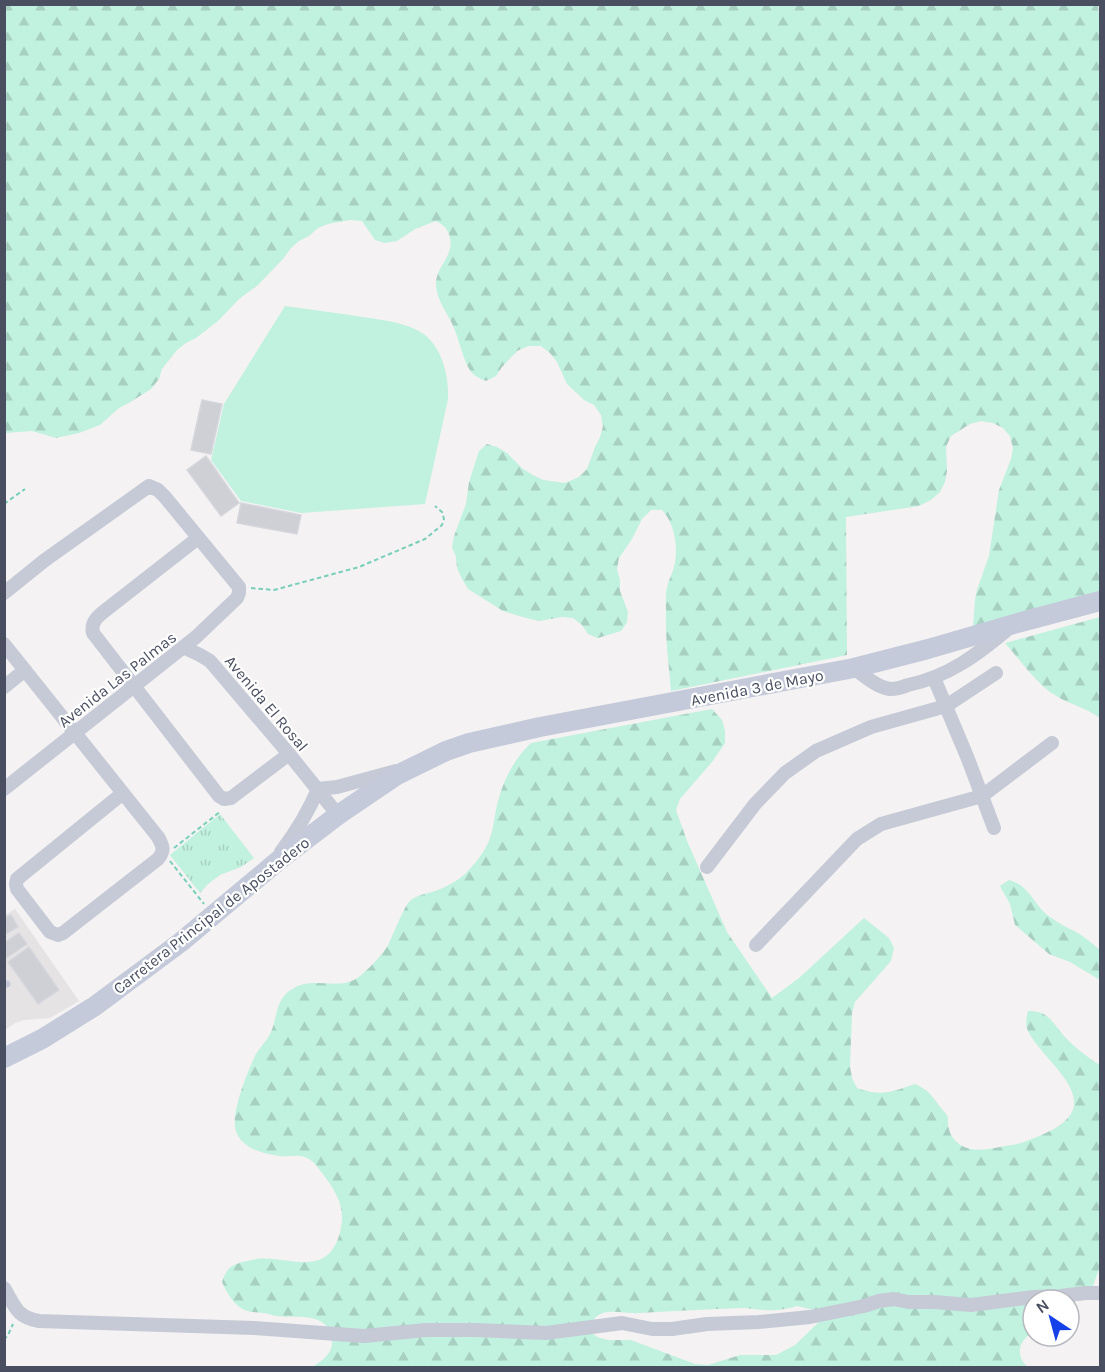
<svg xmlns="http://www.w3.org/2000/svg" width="1105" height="1372" font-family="Karla,sans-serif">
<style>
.education{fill:#e5e3e4}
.grass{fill:url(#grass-tufts)}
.forest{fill:url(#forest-firs);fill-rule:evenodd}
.pitch{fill:#c1f1df}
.building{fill:#ced0d6;stroke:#d6d6dd;stroke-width:1.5}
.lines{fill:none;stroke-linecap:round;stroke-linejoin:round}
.path{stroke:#78cfb9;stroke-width:2;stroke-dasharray:4.5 3;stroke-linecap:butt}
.lane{stroke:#c5cad6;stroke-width:7}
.street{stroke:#c5cad6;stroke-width:14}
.secondary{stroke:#c4cada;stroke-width:20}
.labels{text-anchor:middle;stroke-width:4.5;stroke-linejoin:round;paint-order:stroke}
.street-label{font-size:16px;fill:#494f60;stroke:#fff}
</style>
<defs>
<pattern id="grass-tufts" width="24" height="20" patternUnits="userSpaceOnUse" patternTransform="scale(1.5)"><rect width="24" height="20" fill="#c1f1df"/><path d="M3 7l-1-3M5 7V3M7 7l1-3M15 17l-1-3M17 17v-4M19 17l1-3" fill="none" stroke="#a7d0c2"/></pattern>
<pattern id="forest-firs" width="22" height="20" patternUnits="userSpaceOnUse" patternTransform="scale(1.5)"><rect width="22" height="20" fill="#c1f1df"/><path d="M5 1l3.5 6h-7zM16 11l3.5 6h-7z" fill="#a7d0c2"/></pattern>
</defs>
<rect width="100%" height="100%" fill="#f4f2f2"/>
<path class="education" d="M15 909 79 1001 50 1018 24 1020 15 1023 5 1030V915Z"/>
<path class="grass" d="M220 814 254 858 241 867 220 875 208 884 200 893 170 855Z"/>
<path class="forest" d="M5 5H1098L1100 24V594L973 627 975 600 977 590 989 556 999 490 1011 459 1013 448 1010 436 1003 428 993 423 981 421 970 424 951 436 946 447 947 471 945 482 940 492 931 500 919 506 846 517 847 655 671 691C669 665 665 638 666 612 666 603 665 593 668 584 670 577 674 570 675 562 678 544 674 523 662 510H651L642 519 632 539 619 558 617 569 620 580V591L628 612 627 622 621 631 598 638 588 634 582 625 573 618 562 617 539 621 526 618 503 611 468 589 462 579 457 568 456 557 452 547 454 536 466 504 469 482 479 451 487 444 497 447 507 453 523 469 533 475 543 480 565 483 579 477 587 469 595 447 600 437 603 426 601 415 594 405 584 400 567 384 557 362 550 353 541 346H528L517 351 502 367 496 376 486 381C478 378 472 375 468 367 462 355 459 340 454 328 448 313 437 302 436 285 435 267 454 257 450 238 448 229 444 225 436 221L415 229 397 241 385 243 375 240 362 221 350 220 328 224 318 228 309 236 299 241 291 248 283 259 258 285 239 299 218 321 196 338 186 343 177 350 162 369 159 379 151 389 129 403 119 408 100 425 79 433 56 438 32 431 5 433Z
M1100 617V718C1085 707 1065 703 1050 692 1032 678 1020 660 1005 643Z
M712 709 722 720 725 731V743L712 762 680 799 676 810 687 841 727 932 772 998 799 978 864 918 889 938 894 948 891 961 855 1002 852 1013 850 1066 852 1078 857 1088C884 1097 890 1092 915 1084 930 1091 931 1095 941 1108 943 1110 945 1113 947 1115 949 1119 947 1124 949 1129 950 1136 956 1142 962 1146 978 1154 996 1147 1012 1145 1025 1143 1042 1135 1054 1129 1105 1100 1045 1063 1029 1033 1025 1026 1026 1019 1028 1011 1050 1011 1052 1023 1066 1038 1073 1046 1091 1060 1100 1065V1266L1093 1286 1069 1307V1300H1033V1332C1018 1341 1015 1356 1028 1367H312C321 1362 332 1354 332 1343 331 1310 298 1319 277 1316 272 1316 268 1313 264 1313 256 1312 248 1313 241 1308 232 1302 226 1291 222 1282 226 1270 230 1265 243 1262 247 1261 252 1260 256 1259 287 1255 325 1279 339 1236 347 1209 338 1195 323 1174 318 1168 314 1161 307 1158 299 1154 288 1157 280 1156 262 1154 237 1147 235 1126 233 1108 247 1073 255 1056 259 1048 266 1042 270 1034 279 1016 274 999 294 988 315 976 340 992 360 976 367 971 386 951 389 943 394 933 403 909 409 902 417 894 428 894 438 890 448 886 461 879 468 871 475 863 483 854 487 845 494 832 494 815 498 801 504 779 514 759 531 743ZM797 1306 818 1311 820 1321 795 1345 776 1355H740L708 1365 695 1364 631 1340H608L597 1337 589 1330C592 1322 594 1316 603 1313 615 1310 628 1314 640 1313 674 1311 708 1309 742 1308 750 1308 757 1310 765 1310 776 1311 787 1309 797 1306Z
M1009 880C1032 887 1032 904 1050 917 1058 923 1068 928 1078 933 1086 938 1093 944 1100 950V980L1070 962 1049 954 1015 925 1010 904 1000 886Z"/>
<path class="pitch" d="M285 306C307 309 328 312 350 315 372 319 407 321 425 335 443 350 449 377 448 399L425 504 301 513 241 501 211 460 224 404Z"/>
<path class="building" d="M202 400 222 404 211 454 191 450Z
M206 456 239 503 221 516 187 470Z
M241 503 301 515 297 534 237 523Z
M11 915 18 927 4 935V918Z
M19 933 27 944 6 958 4 956V943Z
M29 947 59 990 38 1004 8 962Z"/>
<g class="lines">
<path class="path" d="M4 504 25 489
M251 588 274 590 359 567 425 539 442 525 444 519 442 512 435 506
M174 848 221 811
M170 861 204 904
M4 1340 8 1335 13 1324"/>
<path class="lane" d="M4 985 7 984"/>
<path class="street" d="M198 538 102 613C95 619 91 624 93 633L219 796 224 799 231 798 289 754
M4 593 45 560 149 486 158 490 165 497 239 587V593L237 598 196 637 4 789
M4 644 158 837C163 846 165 850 158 859L63 933 58 935 50 932 17 889 16 884 17 879 123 793
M183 647 200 655 210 661 289 754 338 815
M854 668C864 676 877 687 890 689 896 689 903 687 908 685 948 677 978 654 1008 629
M934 678 968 759 994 828
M4 687 25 670
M281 852C296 832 308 813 318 789L337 787 396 771
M707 867 755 804 785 773 816 751 871 727 946 706 996 673
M756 945 857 839 881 824 982 796 1052 743
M4 1288C15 1306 16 1317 39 1321L254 1328 364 1336 426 1330H476L546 1333 622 1323 652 1329H672L707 1324 759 1322 810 1317 864 1306 879 1301 894 1299 908 1302H934L971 1305 1034 1297 1061 1296 1085 1293H1100"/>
<path class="secondary" d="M4 1058 42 1039 95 1006 181 942 279 860 338 815 397 775 446 751 469 743 540 727 854 668 928 649 1014 624 1100 601"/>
</g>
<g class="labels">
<g class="street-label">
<text transform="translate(117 679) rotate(-38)" y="6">Avenida Las Palmas</text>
<text transform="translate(757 687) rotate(-11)" y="6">Avenida 3 de Mayo</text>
<text transform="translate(267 703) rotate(50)" y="6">Avenida El Rosal</text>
<text transform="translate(211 915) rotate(-38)" y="6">Carretera Principal de Apostadero</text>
</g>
</g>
<rect width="1105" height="1372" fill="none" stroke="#494f60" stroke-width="12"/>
<g transform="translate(1051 1318) rotate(324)"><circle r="28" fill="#ffffff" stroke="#b6b9bf" stroke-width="1.5"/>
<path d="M0-4.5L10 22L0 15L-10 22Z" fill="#1741e8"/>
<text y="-9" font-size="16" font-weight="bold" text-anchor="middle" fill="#494f60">N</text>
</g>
</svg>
